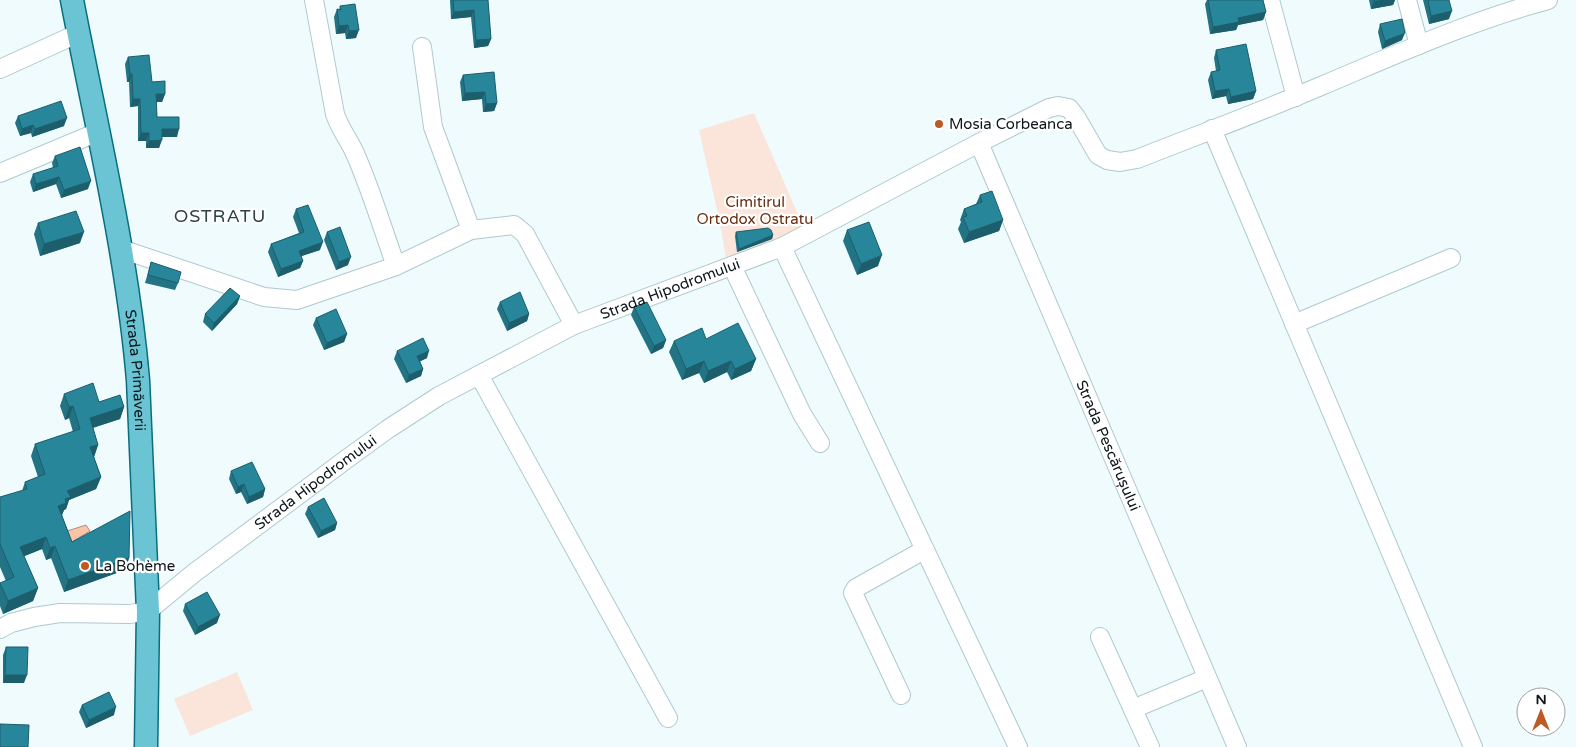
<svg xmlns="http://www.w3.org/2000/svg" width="1576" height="747" font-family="'Varela Round',sans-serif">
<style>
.green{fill:#fbe5db}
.water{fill:#fac3aa;stroke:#b38f7e}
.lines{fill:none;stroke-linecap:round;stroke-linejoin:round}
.minor-casing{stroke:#aec9d0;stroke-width:20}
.major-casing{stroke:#096e7f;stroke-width:25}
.minor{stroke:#fff;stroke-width:18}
.major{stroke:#6bc4d3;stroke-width:22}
.wall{fill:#227384}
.shaded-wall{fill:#1c5e6c}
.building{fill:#28869a;stroke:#1c5e6c}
.poi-dot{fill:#be5a25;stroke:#fff;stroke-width:2}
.labels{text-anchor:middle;stroke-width:4.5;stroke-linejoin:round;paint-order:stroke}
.poi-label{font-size:15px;fill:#0c1619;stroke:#fff;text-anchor:start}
.park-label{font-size:15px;fill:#672c0b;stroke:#fff}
.street-label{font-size:15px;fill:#0c1619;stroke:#fff}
.quarter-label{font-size:18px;letter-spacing:1px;fill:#2a4248;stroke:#fff}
</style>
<rect width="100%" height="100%" fill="#f0fbfe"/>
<path class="green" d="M754 113 804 228 727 266 721 228 699 130Z
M237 672 253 710 190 736 174 699Z"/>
<path class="water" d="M86 525 90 531 70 543 61 533Z"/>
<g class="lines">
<defs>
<g id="minor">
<path d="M314 0 335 114C340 130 351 142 357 158 372 193 383 230 396 266"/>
<path d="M1270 0 1296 97"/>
<path d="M1407 0 1419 45"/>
<path d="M422 47 433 127 471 230"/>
<path d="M0 69 79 33"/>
<path d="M1212 129 1473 747"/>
<path id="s1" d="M979 143 1237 747"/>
<path d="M0 173 98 132"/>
<path d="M782 247 1018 747"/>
<path d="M121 249 264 297 297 300 396 266 471 230 514 225 525 234 574 325"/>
<path d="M732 266 802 414 820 443"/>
<path d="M1294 324 1451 258"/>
<path d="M479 375 668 718"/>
<path id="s2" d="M0 629 11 623 34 617 60 613 130 614 148 611 194 573 348 458 388 429 439 396 574 325 782 247 979 143 1049 108 1058 106 1069 108 1076 117 1098 155 1107 160 1120 162 1137 159C1198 135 1260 112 1321 86 1395 55 1470 21 1548 0"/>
<path d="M1100 637 1150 747"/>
<path d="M901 695 853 593 856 588 924 550"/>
<path d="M1133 709 1207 678"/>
</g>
<g id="major">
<path id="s3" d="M72 0C96 126 127 252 138 380L148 611 146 747"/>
</g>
</defs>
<use href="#minor" class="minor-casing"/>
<use href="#major" class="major-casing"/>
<use href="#minor" class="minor"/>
<use href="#major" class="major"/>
</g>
<path class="wall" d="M450 0H488L491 39 488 46 474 48 471 17 451 19Z
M1207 0H1263L1266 12 1263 20 1238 25 1236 30 1210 34 1205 4Z
M1369 0H1395L1393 5 1371 9Z
M1423 0H1449V19L1429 24Z
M340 6 356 38 346 39 345 33 336 34 334 17 337 9 339 10Z
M1380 24 1402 40 1382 49 1378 32Z
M1216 50 1256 91 1253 99 1228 104 1226 96 1212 99 1208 80 1211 72 1216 71 1214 58Z
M128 57 152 82 165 94 162 102H156L157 117 177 137H162L159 148H146V141H138V106L130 107 129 82H127L125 64Z
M463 75 497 103 494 111 483 112 482 99 462 101 460 82Z
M18 116 64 126 32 137 31 133 20 136 15 123Z
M55 156 88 189 61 198 56 184 33 192 30 182 33 174 53 168 52 163Z
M980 195 1003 220 999 231 964 243 958 229 961 222 960 220 964 209 976 204Z
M296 209 320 250 301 256 303 261 300 268 278 277 268 252 271 244 299 233 293 217Z
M38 223 80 243 40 256 34 234Z
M847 230 878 266 857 275 843 241Z
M327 232 348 265 336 270 324 240Z
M736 232 773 235 772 239 737 252 735 236Z
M151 262 178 283 175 290 145 283Z
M240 296 237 304 212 331 203 322 205 314Z
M500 302 529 314 527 321 507 331 497 309Z
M634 307 666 340 663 348 651 354 631 315Z
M316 318 347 334 344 342 324 350 313 325Z
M706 339 756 359 751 371 731 380 727 372 704 383 699 373 682 380 669 352 674 341Z
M397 351 427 358 420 361 423 369 421 376 406 383 394 359Z
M64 394 124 407 120 419 93 428 98 445 94 457 101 477 96 489 69 500 66 509 64 510 62 515 72 542 129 558 125 570 64 592 51 558 46 560 42 549 24 556 38 588 33 601 3 614 0 606V583L6 581 0 567V497L22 491 25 482 38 477 31 456 35 444 73 432 69 418 65 420 60 406Z
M231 471 265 489 263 497 247 504 241 492 236 494 229 479Z
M308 507 337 523 335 530 318 538 305 514Z
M185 604 217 623 195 635 183 611Z
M6 647 24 683H3V655Z
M82 705 114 715 86 728 79 712Z"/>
<path class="shaded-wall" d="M1383 0H1395L1393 5 1371 9 1374 2Z
M474 10 471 17 451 19 454 12Z
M1452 11 1449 19 1429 24 1431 16Z
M1266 12 1263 20 1238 25 1236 30 1210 34 1213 27 1238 18Z
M348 25 345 33 336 34 339 26Z
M359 30 356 38 346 39 349 31Z
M1405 33 1402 40 1382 49 1385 41Z
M491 39 488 46 474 48 476 40Z
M130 74H132L129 82H127Z
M1229 89 1226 96 1212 99 1215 91Z
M1256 91 1253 99 1228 104 1231 97Z
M485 92 482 99 462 101 465 93Z
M156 94H165L162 102H153Z
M133 99H140L138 106 130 107Z
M497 103 494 111 483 112 486 104Z
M67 118 64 126 32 137 35 129Z
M33 125 31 133 20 136 22 129Z
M162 129H179L177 137H159Z
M141 133H149L146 141H138Z
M162 140 159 148H146L149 141Z
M59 177 56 184 33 192 36 184Z
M91 181 88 189 61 198 64 190Z
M1003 220 999 231 964 243 969 232Z
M84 232 80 243 40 256 44 244Z
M773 235 772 239 737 252 739 249Z
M323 242 320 250 296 258 299 251Z
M882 255 878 266 857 275 861 264Z
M351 257 348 265 336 270 339 262Z
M303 261 300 268 278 277 281 269Z
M240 296 237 304 212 331 214 323Z
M529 314 527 321 507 331 509 323Z
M347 334 344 342 324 350 327 343Z
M666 340 663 348 651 354 654 346Z
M429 351 427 358 415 364 417 356Z
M756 359 751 371 731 380 735 369Z
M704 361 699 373 682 380 686 369Z
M731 361 727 372 704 383 708 371Z
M423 369 421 376 406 383 409 375Z
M73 406 69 418 65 420 69 407Z
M124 407 120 419 85 430 90 418Z
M98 445 94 457 86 460 90 447Z
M101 477 96 489 69 500 66 509 64 510 62 515 58 506 67 491Z
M244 484 241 492 236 494 238 487Z
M265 489 263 497 247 504 249 497Z
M337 523 335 530 318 538 321 531Z
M46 537 42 549 15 560 20 547Z
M55 546 51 558 46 560 50 548Z
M129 558 125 570 64 592 68 580Z
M38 588 33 601 3 614 8 601Z
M220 615 217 623 195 635 198 627Z
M5 675H27L24 683H3Z
M116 707 114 715 86 728 89 720Z"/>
<path class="building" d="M453 0H488L491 39 476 40 474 10 454 12Z
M1208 0H1263L1266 12 1238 18 1239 22 1213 27Z
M1374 0H1383L1374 2Z
M1428 0H1449L1452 11 1431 16Z
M355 4 359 30 349 31 348 25 339 26 337 9 341 10 340 6Z
M1402 19 1405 33 1385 41 1380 24Z
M1246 44 1256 91 1231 97 1229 89 1215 91 1211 72 1220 70 1216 50Z
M149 55 152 82 165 81V94H156L157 117H179V129H162V140L149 141V133H141L140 99H133L132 74H130L128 57Z
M494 72 497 103 486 104 485 92 465 93 463 75Z
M61 101 67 118 35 129 33 125 22 129 18 116Z
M80 147 91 181 64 190 59 177 36 184 33 174 58 166 55 156Z
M992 191 1003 220 969 232 963 217 967 216 964 209 982 202 980 195Z
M308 205 323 242 299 251 303 261 281 269 271 244 304 232 296 209Z
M76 211 84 232 44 244 38 223Z
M869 222 882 255 861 264 847 230Z
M340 227 351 257 339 262 327 232Z
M768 228 771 230 773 235 739 249 736 232Z
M151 262 181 272 178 283 148 275Z
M230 288 240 296 214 323 205 314Z
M520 292 529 314 509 323 500 302Z
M647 302 666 340 654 346 634 307Z
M336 309 347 334 327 343 316 318Z
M738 323 756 359 735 369 731 361 708 371 704 361 686 369 674 341 702 328 706 339Z
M423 338 429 351 417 356 423 369 409 375 397 351Z
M93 383 99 402 120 395 124 407 90 418 98 445 90 447 101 477 67 491 71 497 65 499 66 503 58 506 72 542 130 511 129 558 68 580 55 546 50 548 46 537 20 547 38 588 8 601 0 583 14 577 0 544V497L27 489 25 482 45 474 35 444 80 429 73 406 69 407 64 394Z
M252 462 265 489 249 497 244 484 238 487 231 471Z
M324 498 337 523 321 531 308 507Z
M207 592 220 615 198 627 185 604Z
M6 647H28L27 675H5Z
M109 692 116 707 89 720 82 705Z
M0 724 29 725 28 747H0Z"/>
<g class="poi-dot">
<circle cx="939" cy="124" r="5"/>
<circle cx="85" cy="566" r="5"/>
</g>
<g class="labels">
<g class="poi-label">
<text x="949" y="129">Mosia Corbeanca</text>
<text x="95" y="571">La Bohème</text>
</g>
<g class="park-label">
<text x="755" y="207">Cimitirul<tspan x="755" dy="17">Ortodox Ostratu</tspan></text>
</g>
<g class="street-label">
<text dy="5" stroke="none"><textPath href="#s2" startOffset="768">Strada Hipodromului</textPath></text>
<text dy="5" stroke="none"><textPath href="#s3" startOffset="376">Strada Primăverii</textPath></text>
<text dy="5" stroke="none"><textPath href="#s1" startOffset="329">Strada Pescărușului</textPath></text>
<text dy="5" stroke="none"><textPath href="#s2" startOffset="362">Strada Hipodromului</textPath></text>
</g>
<g class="quarter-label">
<text x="220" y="222">OSTRATU</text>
</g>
</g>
<g transform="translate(1541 712)"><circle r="24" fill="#ffffff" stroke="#9ea2a3"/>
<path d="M0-4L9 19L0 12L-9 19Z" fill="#be5a25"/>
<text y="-8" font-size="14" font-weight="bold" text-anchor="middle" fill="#0c1619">N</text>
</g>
</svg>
